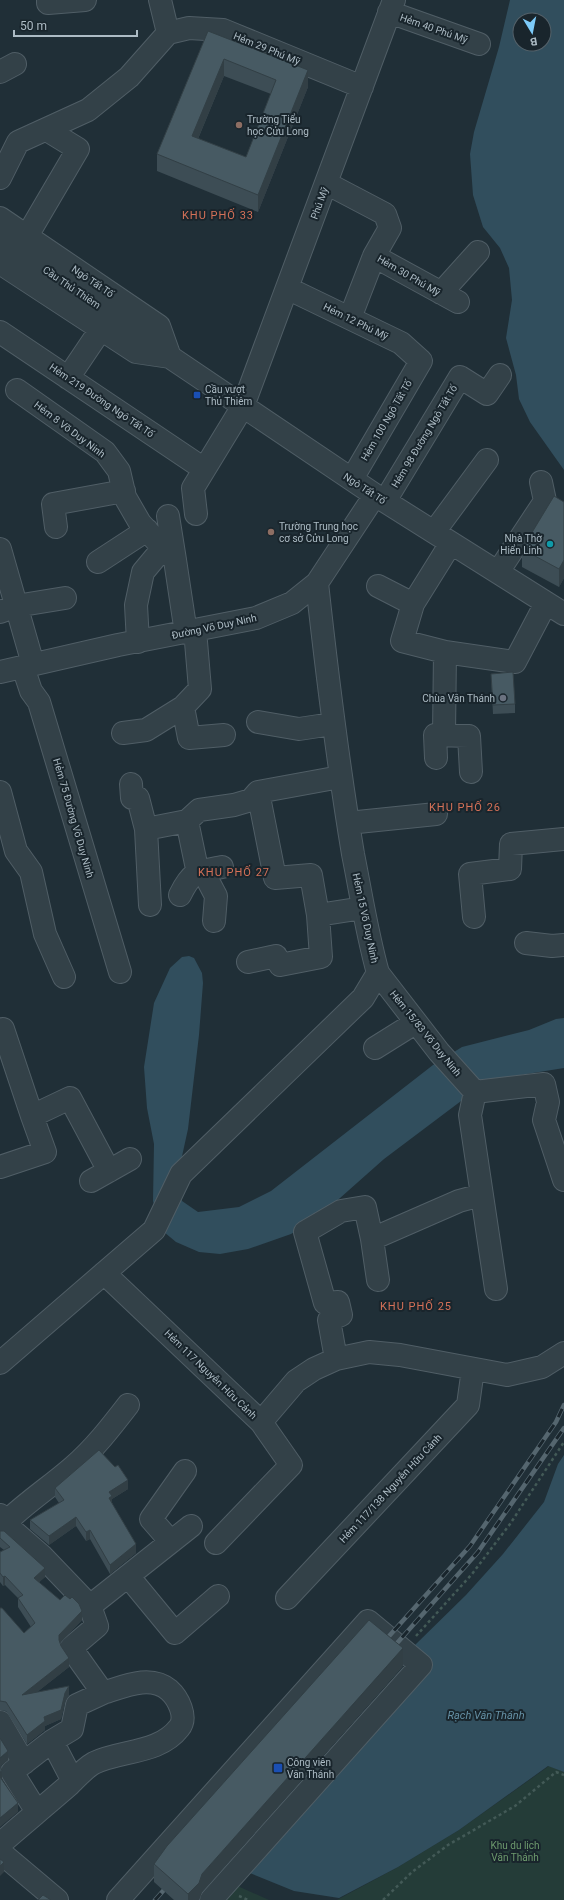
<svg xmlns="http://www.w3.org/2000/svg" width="564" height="1900" font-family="Roboto,sans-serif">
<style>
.green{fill:#243c38}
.water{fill:#314e5d;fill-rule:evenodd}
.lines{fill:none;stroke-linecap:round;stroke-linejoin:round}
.minor-casing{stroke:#505e66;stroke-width:24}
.path{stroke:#435a57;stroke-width:2.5;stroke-dasharray:3 3;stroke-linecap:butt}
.minor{stroke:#334148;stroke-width:22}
.rail-casing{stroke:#55666f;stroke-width:4.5}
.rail{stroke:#19252c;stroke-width:3;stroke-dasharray:9;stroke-linecap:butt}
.wall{fill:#3d4d55;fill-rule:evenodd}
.shaded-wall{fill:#323f45}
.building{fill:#475a63;stroke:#323f45;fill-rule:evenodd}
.education-dot{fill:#8d6e63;stroke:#19252c;stroke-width:1.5}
.transit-dot{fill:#1a4fb4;stroke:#19252c;stroke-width:1.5}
.culture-dot{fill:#0f9aa8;stroke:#19252c;stroke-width:1.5}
.worship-dot{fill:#6b7280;stroke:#19252c;stroke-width:1.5}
.labels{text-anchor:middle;stroke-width:4;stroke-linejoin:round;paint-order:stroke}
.street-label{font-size:10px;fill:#adbcc5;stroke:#19252c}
.poi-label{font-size:10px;fill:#adbcc5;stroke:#19252c;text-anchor:start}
.park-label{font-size:10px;fill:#6d9a6d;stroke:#19252c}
.neighbourhood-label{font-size:11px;letter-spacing:1px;fill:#d57158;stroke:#19252c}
.water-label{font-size:11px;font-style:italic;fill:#6590a5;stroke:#19252c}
</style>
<rect width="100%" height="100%" fill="#202f37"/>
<path class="green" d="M549 1766 564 1772V1900H337L398 1867 459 1830Z
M233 1884 269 1900H218Z"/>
<path class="water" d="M510 0H564V470L530 422 519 399 516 375 506 338 512 300 509 268 500 248 483 227 473 195 470 154 474 132 499 47ZM520 20H544V44H520Z
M189 956 194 958 202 973 203 983 199 1035 188 1129 177 1179 182 1201 198 1212 239 1207 271 1191 433 1065 462 1047 529 1030 556 1019 564 1018V1068L502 1078 481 1086 384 1159 322 1214 291 1234 248 1249 220 1254 199 1252 176 1242 164 1232 157 1215 153 1201 154 1144 147 1108 144 1067 154 1003 170 968 182 957Z
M564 1455V1772L548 1766 459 1830 398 1867 339 1898 294 1891 245 1871 431 1661 415 1645 466 1595 503 1554 544 1502 558 1464Z"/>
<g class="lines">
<defs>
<path id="minor" d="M48 0V3L85 0
M160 0 168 33
M389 12 479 44
M168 33 189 28 223 30 362 87
M0 72 15 64
M0 178 18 142 88 110 129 77 168 33
M326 183 385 214 390 228 374 256 458 302
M0 218 159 326 170 357
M27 236 78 149 47 130
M0 239 143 336 170 357 375 495 564 614
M0 263 136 352 170 357
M287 288 401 343 421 361 352 479
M441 293 478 252
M350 318 374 256
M0 332 204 469
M68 378 101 329
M17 390 105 452 119 471 125 497 140 523 163 548 143 572 136 605 138 642
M385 501 460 377 487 394 500 375
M196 514 193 488 243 406 394 0
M168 516 175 560
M56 527 53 504 124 491
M434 532 487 460
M163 548 175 560 186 633
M0 549 33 664
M98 562 147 530
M498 572 545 501 541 482
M378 586 413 604
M0 612 16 606 65 598
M445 652 515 662 546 603
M23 667 31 691 39 702 120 972
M0 672 118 645 256 618 292 603 317 583 375 495
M183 707 189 738 224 735
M258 722 299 729 332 724
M123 733 146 730 183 707 200 689 195 630
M444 734 445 652 402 641 413 604 451 543
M436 758 435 735 469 736 471 772
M131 784 132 798H138L146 829
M0 792 16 851 31 872 45 934 64 977
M187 821 196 864 200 871 206 877 216 896 214 921
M348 823 436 814
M180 895C192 871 196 872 222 867
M150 905 146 829 187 821 199 810 234 805 251 800 258 792 340 777
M318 915 363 908
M474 917 470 874 510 869 511 844 564 839
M526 943 552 946 564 945
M248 962 276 956 280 965 321 957 318 915 311 875 275 878 258 792
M378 973 439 1052 475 1092
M0 1031 3 1029 32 1116
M375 1048 415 1023
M475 1092 470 1115 496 1289
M475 1092 544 1084 548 1102 544 1120 564 1180
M0 1167 45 1152 32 1116 70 1098 109 1171
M91 1181 130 1159
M372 1239 459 1201 481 1195
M104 1273 261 1422 291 1465 216 1543
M336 1359 329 1320 341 1315 338 1302 325 1303 305 1232 341 1211 365 1207 372 1239 378 1280
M0 1363 154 1230 181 1174 363 998 378 973C367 934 361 894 353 854 338 764 327 674 317 583
M261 1422 296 1381 314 1369 336 1359 369 1352 400 1355 507 1375 542 1367 564 1353
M0 1515 12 1530 42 1556 90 1606 97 1626 71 1648 103 1693 77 1705 72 1729 52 1741 73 1781
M0 1528C22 1505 49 1488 73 1467 94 1449 111 1427 128 1405
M171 1542 151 1519 185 1471
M128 1576 175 1633 218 1596
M287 1598 468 1405 473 1369
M90 1606 191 1526
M0 1722 24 1763
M37 1812 12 1772 52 1741
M0 1844C23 1824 46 1805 69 1785 76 1778 85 1768 94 1763 121 1750 159 1754 179 1728 188 1717 178 1698 169 1690 150 1674 123 1687 103 1693
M0 1852 57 1900
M118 1900 368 1621 421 1665 211 1900"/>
</defs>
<use href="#minor" class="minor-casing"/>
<path class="path" d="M416 1636 472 1574 510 1524 564 1442
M239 1896 248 1900
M383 1900 412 1872 448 1845 515 1806 556 1772 564 1775"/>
<use href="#minor" class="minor"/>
<defs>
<path id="rail" d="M382 1644 470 1546 556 1422 564 1405
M390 1651 478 1552 564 1428
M155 1900 171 1882"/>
</defs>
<use href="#rail" class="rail-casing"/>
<use href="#rail" class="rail"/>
</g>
<path class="wall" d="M208 31 308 87 258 212 157 171V154ZM224 76 271 94 246 157 198 139Z
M564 502V578L559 587 522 567V549Z
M491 674 515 704V713L493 714Z
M55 1488 128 1489 112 1499V1503L136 1553 110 1574 90 1539 86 1541 76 1526 49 1545 30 1529V1520L59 1503 55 1497Z
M0 1531 45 1577 39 1582 82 1620 60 1643 69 1667 37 1692 69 1695 65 1702 61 1719 45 1726V1730L27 1744 6 1711 0 1710V1608L24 1633 31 1627 18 1607V1598L5 1585 3 1586 0 1582V1552L4 1550 0 1547Z
M403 1666 202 1892 199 1900H174L154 1882V1864Z"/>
<path class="shaded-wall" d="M224 59V76L192 153V136Z
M308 70V87L258 212V195Z
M564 560V578L559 587V569Z
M128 1480V1489L112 1499V1505L109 1507V1492Z
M76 1517V1526L49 1545V1536Z
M90 1530V1539L86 1541V1532Z
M136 1544V1553L110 1574V1565Z
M45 1568V1577L34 1587V1578Z
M5 1576V1585L3 1586V1577Z
M82 1611V1620L59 1644V1635Z
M403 1648V1666L202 1892 199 1900H188V1894L202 1874Z
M69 1658V1667L22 1704V1695Z
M69 1686V1695L65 1702 61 1719 45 1726V1730L27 1744V1735L44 1717Z
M8 1751V1760L0 1767V1771V1758Z
M2 1771V1780L0 1781V1772Z
M18 1803V1812L0 1827V1818Z
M4 1862V1872L0 1876V1866Z"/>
<path class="building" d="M208 31 308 70 258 195 157 154ZM224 59 276 80 246 157 192 136Z
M554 496 564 502V560L559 569 522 549Z
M513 672 515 704 493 705 491 674Z
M99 1450 115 1467 118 1465 128 1480 109 1492 112 1496 109 1498 136 1544 110 1565 90 1530 86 1532 76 1517 49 1536 30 1520 64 1500 55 1488Z
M0 1531H4L45 1568 34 1578 60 1600 65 1595 70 1599 72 1597 79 1604 82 1611 59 1635V1640L61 1646 69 1658 22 1695 69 1686 65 1693 61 1710 44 1717 45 1721 27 1735 6 1702 0 1701V1608H2L24 1633 35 1623 18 1598 23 1595 5 1576 3 1577 0 1573V1552L10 1547 0 1538Z
M369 1620 403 1648 202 1874 199 1883 188 1894 154 1864 167 1846Z
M0 1738 8 1751 0 1758V1761Z
M0 1765 2 1771 0 1772Z
M0 1777 18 1803 0 1818Z
M0 1859 4 1862 0 1866Z
M43 1895 51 1900H38Z"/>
<g class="education-dot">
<circle cx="239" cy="125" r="4"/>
<circle cx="271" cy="532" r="4"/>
</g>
<g class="transit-dot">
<rect x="193" y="391" width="8" height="8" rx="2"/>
<rect x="273" y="1763" width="10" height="10" rx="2"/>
</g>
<circle class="culture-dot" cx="550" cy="544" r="4"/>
<circle class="worship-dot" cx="503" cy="698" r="4"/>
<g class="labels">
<g class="street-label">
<text transform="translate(434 28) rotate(19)" y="4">Hẻm 40 Phú Mỹ</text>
<text transform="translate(267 48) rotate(22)" y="4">Hẻm 29 Phú Mỹ</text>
<text transform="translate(319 203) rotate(-70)" y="4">Phú Mỹ</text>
<text transform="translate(409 275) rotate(30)" y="4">Hẻm 30 Phú Mỹ</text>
<text transform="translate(93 281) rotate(34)" y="4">Ngô Tất Tố</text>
<text transform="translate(72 287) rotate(34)" y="4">Cầu Thủ Thiêm</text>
<text transform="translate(356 321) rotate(26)" y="4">Hẻm 12 Phú Mỹ</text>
<text transform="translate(102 400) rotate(34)" y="4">Hẻm 219 Đường Ngô Tất Tố</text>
<text transform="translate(386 420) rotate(-60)" y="4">Hẻm 100 Ngô Tất Tố</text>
<text transform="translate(70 429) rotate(37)" y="4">Hẻm 8 Võ Duy Ninh</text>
<text transform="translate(424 436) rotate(-59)" y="4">Hẻm 98 Đường Ngô Tất Tố</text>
<text transform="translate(365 488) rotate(33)" y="4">Ngô Tất Tố</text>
<text transform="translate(214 626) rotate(-12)" y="4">Đường Võ Duy Ninh</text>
<text transform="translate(74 818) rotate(74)" y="4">Hẻm 75 Đường Võ Duy Ninh</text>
<text transform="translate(366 918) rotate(78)" y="4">Hẻm 15 Võ Duy Ninh</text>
<text transform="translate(426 1033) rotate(51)" y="4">Hẻm 15/83 Võ Duy Ninh</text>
<text transform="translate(211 1374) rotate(44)" y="4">Hẻm 117 Nguyễn Hữu Cảnh</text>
<text transform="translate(390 1488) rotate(-47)" y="4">Hẻm 117/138 Nguyễn Hữu Cảnh</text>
</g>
<g class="poi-label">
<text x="247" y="123">Trường Tiểu<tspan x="247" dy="12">học Cửu Long</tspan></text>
<text x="205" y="393">Cầu vượt<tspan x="205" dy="12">Thủ Thiêm</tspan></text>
<text x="279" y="530">Trường Trung học<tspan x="279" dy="12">cơ sở Cửu Long</tspan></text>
<text x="542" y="542" text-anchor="end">Nhà Thờ<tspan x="542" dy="12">Hiển Linh</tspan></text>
<text x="495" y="702" text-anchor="end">Chùa Văn Thánh</text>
<text x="287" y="1766">Công viên<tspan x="287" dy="12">Văn Thánh</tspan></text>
</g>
<g class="park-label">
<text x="515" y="1849">Khu du lịch<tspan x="515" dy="12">Văn Thánh</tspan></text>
</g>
<g class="neighbourhood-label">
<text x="218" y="219">KHU PHỐ 33</text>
<text x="465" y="811">KHU PHỐ 26</text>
<text x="234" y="876">KHU PHỐ 27</text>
<text x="416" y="1310">KHU PHỐ 25</text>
</g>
<g class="water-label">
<text x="486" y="1719">Rạch Văn Thánh</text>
</g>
</g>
<g transform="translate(532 32) rotate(170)"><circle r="19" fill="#19252c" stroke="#546169"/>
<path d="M0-3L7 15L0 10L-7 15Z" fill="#7dcbf9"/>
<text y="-6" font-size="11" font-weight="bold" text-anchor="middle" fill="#adbcc5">B</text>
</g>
<path d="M14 30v6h123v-6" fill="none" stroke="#adbcc5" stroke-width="2"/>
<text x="20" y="30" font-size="12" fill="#adbcc5" stroke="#19252c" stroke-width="3" paint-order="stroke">50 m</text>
</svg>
